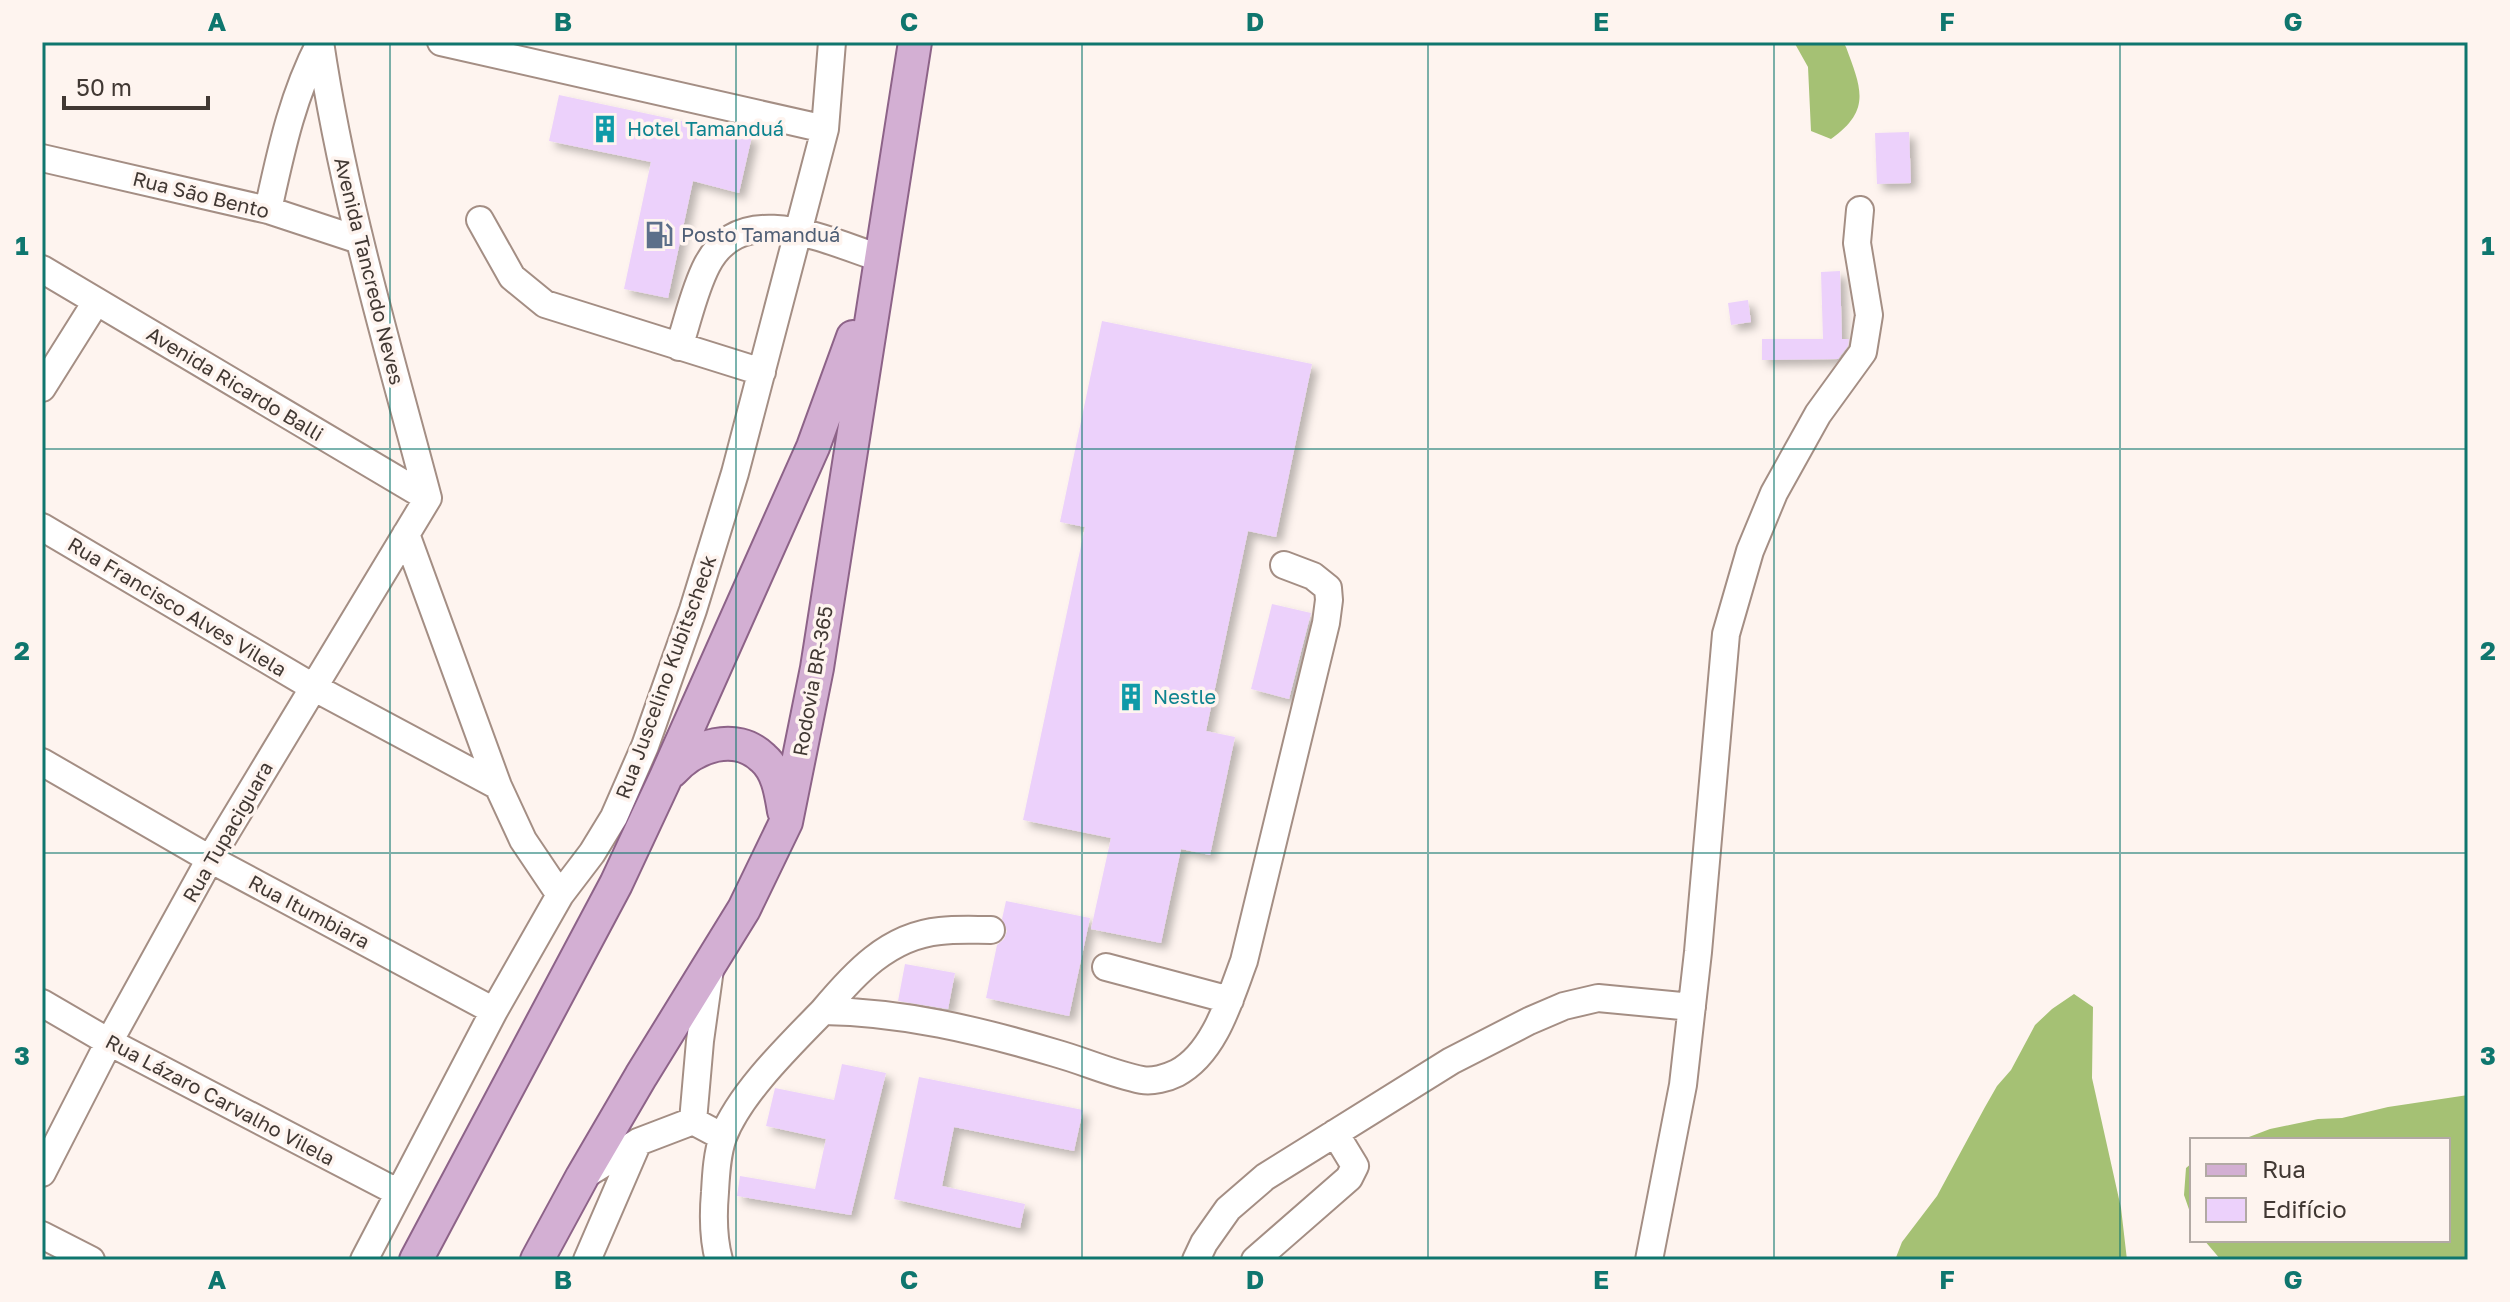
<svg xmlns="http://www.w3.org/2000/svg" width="2510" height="1302" font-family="'Golos Text',sans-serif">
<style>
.forest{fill:#a5c174}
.building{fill:#ecd1fb;filter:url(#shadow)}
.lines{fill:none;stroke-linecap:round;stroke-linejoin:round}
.minor-casing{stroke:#a48e84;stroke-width:30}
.major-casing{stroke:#8d6388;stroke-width:36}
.minor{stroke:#fff;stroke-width:26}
.major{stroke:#d3afd3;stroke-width:32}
.grid{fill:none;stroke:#0f766e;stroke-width:2;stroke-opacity:0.55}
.labels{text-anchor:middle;stroke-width:7;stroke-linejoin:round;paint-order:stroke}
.culture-label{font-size:20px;fill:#0d838f;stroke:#fef4ef;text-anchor:start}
.street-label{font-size:20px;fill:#413833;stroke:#fef4ef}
.service-label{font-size:20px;fill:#4e5e75;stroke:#fef4ef;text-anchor:start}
.neatline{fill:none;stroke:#0f766e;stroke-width:3}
.grid-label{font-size:26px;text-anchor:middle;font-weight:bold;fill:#0f766e}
</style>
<defs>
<filter id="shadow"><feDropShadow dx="6" dy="6" stdDeviation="4" flood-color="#0004"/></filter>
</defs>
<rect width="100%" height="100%" fill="#fef4ef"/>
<path class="forest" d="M1794 42H1843L1846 47C1861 88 1872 110 1831 139L1811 131 1808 67Z
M2074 994 2093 1007 2092 1078 2121 1208 2127 1260H1895L1902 1242 1937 1196 1985 1107 1997 1086 2011 1070 2035 1025 2052 1009Z
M2468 1095V1260H2221L2204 1240H2448V1140H2241L2270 1129 2318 1119 2342 1118 2388 1107Z
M2192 1163V1218L2184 1195 2186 1168Z"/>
<path class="building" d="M559 95 752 136 739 193 693 181 668 298 624 289 651 162 549 141Z
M1909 132 1911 183 1877 184 1875 133Z
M1840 271 1842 339H1849L1848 346 1838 359 1762 360V339H1823L1821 272Z
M1748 300 1751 322 1731 325 1728 303Z
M1102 321 1312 364 1276 537 1248 531 1206 731 1235 737 1210 855 1181 849 1161 943 1091 929 1111 838 1023 820 1085 527 1060 522Z
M1272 604 1311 613 1289 699 1251 689Z
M1006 901 1090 918 1069 1016 986 998 997 945 1004 939 1007 931 1002 919Z
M905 964 955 973 948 1009 898 1001Z
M842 1064 886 1073 851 1215 737 1196 740 1176 815 1189 826 1139 766 1126 775 1088 834 1100Z
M919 1077 1083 1110 1074 1151 954 1127 942 1186 1025 1204 1020 1228 894 1199Z"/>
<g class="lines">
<defs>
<path id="minor" d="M320 42C343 197 388 347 428 498
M441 42 825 129
M42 158 268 210 359 240
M268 210C281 151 292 97 320 43
M480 220 512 277 545 304 762 372
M42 269 428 498
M679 347C688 320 694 290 707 265 742 198 827 241 880 258
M42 388 96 302
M42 527 313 687 498 786
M406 534 498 786 523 840 560 895
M42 762 210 859 494 1011
M1106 967 1230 1000
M42 1003 109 1042 399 1193
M823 1011C854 974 888 936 940 931 957 929 974 930 991 930
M693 1121 700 1041 710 969
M42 1173 109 1042 210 859 428 498
M585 1175 638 1142 693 1121 723 1137
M42 1235 91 1260
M364 1260 494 1011 560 895 592 853 614 817 645 746 693 610 735 473 825 129 832 42
M587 1260 638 1142
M719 1260C713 1238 713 1215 715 1192 716 1174 717 1154 723 1137 740 1093 790 1045 823 1011 902 1012 978 1030 1055 1053 1084 1061 1112 1074 1142 1080 1152 1082 1167 1078 1177 1073 1215 1053 1230 998 1244 961L1326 623 1329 600 1328 588 1313 576 1284 565
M1196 1260 1204 1243 1228 1209 1265 1177 1451 1061 1529 1021 1564 1006 1598 998 1692 1007
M1255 1260 1349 1178 1355 1166 1335 1133
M1649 1260 1683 1085 1698 952 1726 634 1750 551 1774 493 1818 414 1863 352 1869 315 1857 243 1860 210"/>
<path id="major" d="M672 771C695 746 735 731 763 758 778 771 781 793 784 811
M416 1260 616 884 666 777 813 447 853 337
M537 1260 582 1177 641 1076 744 909 786 822 817 668 915 42"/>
</defs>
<use href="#minor" class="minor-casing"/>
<use href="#major" class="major-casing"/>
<use href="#minor" class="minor"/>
<use href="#major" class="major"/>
</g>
<path class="grid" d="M390 42V1260M736 42V1260M1082 42V1260M1428 42V1260M1774 42V1260M2120 42V1260M42 449H2468M42 853H2468"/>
<defs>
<symbol id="building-bare" viewBox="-9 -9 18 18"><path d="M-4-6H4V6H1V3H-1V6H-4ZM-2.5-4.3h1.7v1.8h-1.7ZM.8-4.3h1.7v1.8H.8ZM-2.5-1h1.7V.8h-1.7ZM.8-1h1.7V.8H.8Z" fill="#0f9aa8" stroke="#fef4ef" stroke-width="2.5" paint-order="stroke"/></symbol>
<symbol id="fuel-bare" viewBox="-9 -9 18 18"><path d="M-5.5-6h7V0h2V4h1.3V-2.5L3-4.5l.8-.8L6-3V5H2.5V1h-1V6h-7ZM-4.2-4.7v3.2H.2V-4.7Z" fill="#5c6f8a" stroke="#fef4ef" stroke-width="2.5" paint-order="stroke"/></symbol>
</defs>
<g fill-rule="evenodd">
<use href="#building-bare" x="585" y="109" width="40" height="40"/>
<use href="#fuel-bare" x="639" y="215" width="40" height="40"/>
<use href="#building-bare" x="1111" y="677" width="40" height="40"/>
</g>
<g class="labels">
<g class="culture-label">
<text x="627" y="136">Hotel Tamanduá</text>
<text x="1153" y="704">Nestle</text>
</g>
<g class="street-label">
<text transform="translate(201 195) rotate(14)" y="7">Rua São Bento</text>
<text transform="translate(369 271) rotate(76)" y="7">Avenida Tancredo Neves</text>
<text transform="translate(235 384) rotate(31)" y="7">Avenida Ricardo Balli</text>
<text transform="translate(177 607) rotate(31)" y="7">Rua Francisco Alves Vilela</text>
<text transform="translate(666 677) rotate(-70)" y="7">Rua Juscelino Kubitscheck</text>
<text transform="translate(813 681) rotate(-80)" y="7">Rodovia BR-365</text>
<text transform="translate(228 832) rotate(-60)" y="7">Rua Tupaciguara</text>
<text transform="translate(309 912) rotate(28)" y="7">Rua Itumbiara</text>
<text transform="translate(220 1100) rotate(28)" y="7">Rua Lázaro Carvalho Vilela</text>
</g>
<g class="service-label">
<text x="681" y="242">Posto Tamanduá</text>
</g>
</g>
<rect width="2510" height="1302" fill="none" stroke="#fef4ef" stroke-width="88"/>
<rect x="2190" y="1138" width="260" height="104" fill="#fef4ef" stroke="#b2a9a4" stroke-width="2"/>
<rect x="2206" y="1164" width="40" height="12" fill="#d3afd3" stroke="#b2a9a4" stroke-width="2"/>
<text x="2262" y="1178" font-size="24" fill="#413833">Rua</text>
<rect x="2206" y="1198" width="40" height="24" fill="#ecd1fb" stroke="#b2a9a4" stroke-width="2"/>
<text x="2262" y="1218" font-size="24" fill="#413833">Edifício</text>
<path d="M64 96v12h144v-12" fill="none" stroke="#413833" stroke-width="4"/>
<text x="76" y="96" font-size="24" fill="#413833" stroke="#fef4ef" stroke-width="6" paint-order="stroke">50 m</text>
<rect x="44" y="44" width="2422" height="1214" class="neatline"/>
<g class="grid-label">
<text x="217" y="31">A</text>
<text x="563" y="31">B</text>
<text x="909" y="31">C</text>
<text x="1255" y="31">D</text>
<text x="1601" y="31">E</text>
<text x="1947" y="31">F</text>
<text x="2293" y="31">G</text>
<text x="22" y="255">1</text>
<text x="2488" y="255">1</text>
<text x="22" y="660">2</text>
<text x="2488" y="660">2</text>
<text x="22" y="1065">3</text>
<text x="2488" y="1065">3</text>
<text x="217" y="1289">A</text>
<text x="563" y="1289">B</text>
<text x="909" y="1289">C</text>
<text x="1255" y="1289">D</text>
<text x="1601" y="1289">E</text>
<text x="1947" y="1289">F</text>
<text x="2293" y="1289">G</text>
</g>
</svg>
